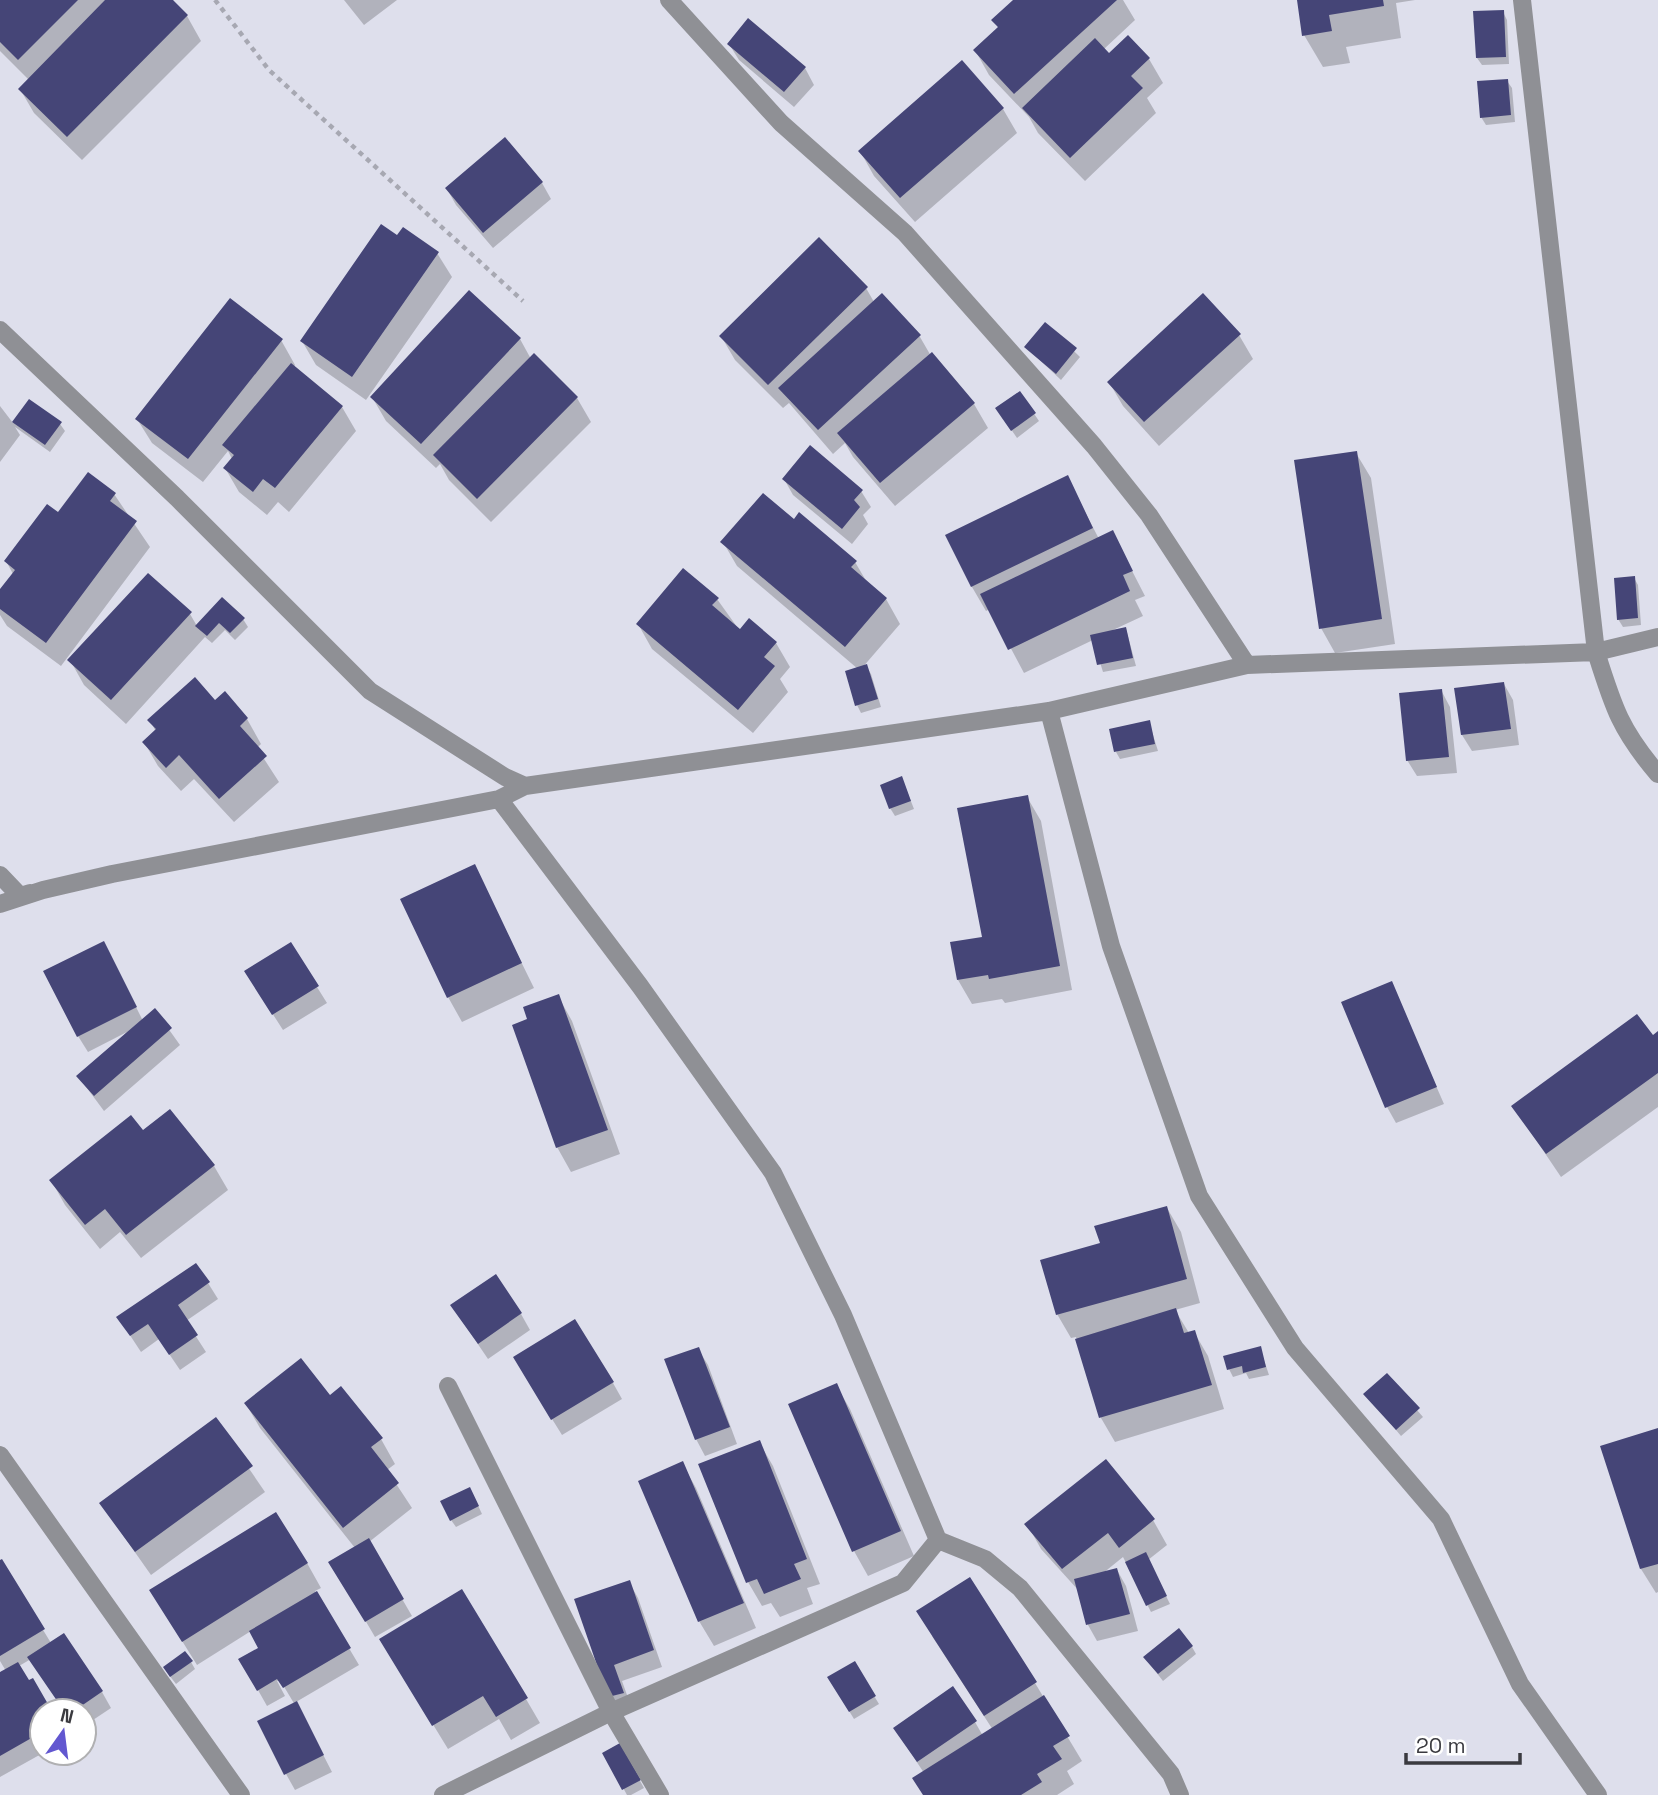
<svg xmlns="http://www.w3.org/2000/svg" width="1658" height="1795" font-family="'Space Grotesk',sans-serif">
<style>
.shadow{fill:#0003}
.building{fill:#454577}
.lines{fill:none;stroke-linecap:round;stroke-linejoin:round}
.path{stroke:#a7a8b2;stroke-width:4.5;stroke-dasharray:5 5;stroke-linecap:butt}
.minor{stroke:#8f9095;stroke-width:18}
</style>
<rect width="100%" height="100%" fill="#dedfec"/>
<path class="shadow" d="M0 0H170L187 16 201 41 82 160 34 113 20 89 29 80 0 51Z
M344 0H397L364 25Z
M1016 0H1123L1135 20 1104 49 1109 55 1149 59 1163 83 1147 98 1156 113 1085 181 1038 133 1029 117 989 75 975 50 999 29 994 20Z
M1298 0H1415L1396 3 1401 38 1346 47 1350 63 1323 67 1304 35Z
M1503 12 1507 20 1509 64 1482 65 1477 58Z
M748 21 805 68 814 85 794 107 739 60 729 44Z
M1507 81 1512 88 1515 122 1486 125 1481 117Z
M1003 109 1017 133 915 222 874 176 860 151Z
M505 139 542 183 551 199 493 248 456 205 447 189Z
M397 238 437 253 452 277 366 400 316 365 302 341Z
M866 288 874 302 882 296 920 337 931 356 974 404 988 428 895 506 853 457 845 443 833 454 789 403 783 408 735 360 721 336Z
M1046 324 1080 357 1061 380 1026 347Z
M1239 335 1253 359 1159 446 1123 406 1109 382Z
M520 339 531 359 577 398 591 422 491 522 449 480 440 464 436 468 386 421 372 397Z
M281 340 295 365 294 367 342 407 356 431 289 512 278 502 267 515 239 492 225 468 232 459 228 451 203 482 152 443 137 419Z
M1020 393 1039 421 1017 438 1002 416Z
M30 401 60 424 65 431 50 452 15 427 20 435 0 462V406L13 423Z
M1356 453 1371 478 1395 644 1335 653 1321 628Z
M1067 477 1099 539 1112 532 1145 596 1135 600 1143 616 1113 630 1126 629 1136 666 1103 672 1093 640 1024 673 990 609 986 611 972 587 947 536Z
M784 479 861 491 871 507 863 515 868 524 852 544 793 495Z
M114 494 150 547 61 666 7 626 0 615V592L13 574 6 561 58 515Z
M794 521 855 562 868 584 886 599 900 624 862 668 866 666 871 674 881 707 861 713 857 705 858 669 737 566 723 542Z
M1634 578 1638 585 1641 625 1623 627 1618 619Z
M717 599 740 631 776 643 790 667 780 679 788 692 753 733 652 649 638 624Z
M190 614 197 626 243 619 248 627 235 640 225 630 212 643 205 637 126 724 84 685 70 660Z
M1504 684 1513 700 1519 745 1472 751 1462 735 1456 690Z
M1441 690 1450 707 1457 773 1417 776 1407 760Z
M224 694 247 719 261 744 257 748 279 782 234 822 194 779 181 791 158 766 144 742 156 732 150 720 215 702Z
M1149 722 1158 751 1120 759 1116 752Z
M905 786 914 809 895 816 890 808Z
M1027 797 1041 821 1072 990 1005 1003 1002 999 972 1004 958 980 984 938Z
M474 866 534 988 462 1022 448 997Z
M290 944 327 1003 283 1030 256 988Z
M112 959 143 1021 155 1010 180 1045 104 1111 78 1076 127 1032 88 1052 78 1036Z
M1391 983 1444 1104 1396 1123 1387 1107Z
M558 996 572 1021 620 1154 571 1172 557 1147 529 1020Z
M1658 1033V1107L1561 1177 1513 1106Z
M214 1166 228 1190 141 1258 120 1232 100 1249 65 1205 51 1180Z
M1167 1208 1181 1232 1200 1303 1175 1310 1189 1333 1194 1332 1208 1356 1224 1409 1115 1442 1101 1418 1076 1337 1071 1338 1057 1314 1102 1244Z
M208 1283 218 1299 186 1321 206 1352 180 1370 159 1339 141 1352 118 1317Z
M452 1306 521 1314 530 1330 488 1359Z
M1260 1348 1269 1375 1249 1379 1246 1373 1233 1377 1229 1369Z
M698 1349 708 1365 737 1444 705 1456 696 1439Z
M524 1374 613 1383 622 1399 562 1435Z
M1387 1375 1423 1417 1401 1436 1366 1394Z
M836 1385 850 1409 914 1556 868 1576 854 1551 790 1405Z
M329 1397 381 1439 395 1464 387 1470 412 1508 369 1542 412 1616 375 1637 331 1562 355 1548 260 1428 246 1404Z
M215 1419 265 1492 151 1575 101 1504Z
M1658 1429V1592L1656 1593 1641 1569 1602 1448Z
M759 1442 773 1466 820 1584 807 1588 813 1604 780 1617 771 1603 762 1606 748 1582Z
M682 1463 696 1488 756 1628 714 1646 699 1621Z
M474 1497 482 1514 456 1527 451 1520Z
M1153 1520 1167 1545 1148 1560 1170 1604 1151 1612 1123 1557 1102 1574 1117 1570 1126 1586 1138 1631 1097 1641 1088 1625 1079 1591 1041 1549 1027 1524Z
M1 1561 51 1643 102 1692 111 1708 84 1726V1711H65L31 1659 19 1666 28 1683 32 1681 50 1711H42L43 1753 0 1777V1674L6 1671 0 1661Z
M307 1563 321 1588 315 1591 359 1665 296 1702 332 1772 295 1790 286 1774 295 1705 280 1680 277 1681 285 1696 267 1706 241 1660 261 1648 251 1631 197 1665 166 1615Z
M629 1582 638 1598 662 1667 622 1681 632 1709 619 1713 610 1696 576 1600Z
M932 1636 1035 1683 1082 1761 1067 1771 1074 1784 1057 1795H924V1773L905 1744 975 1722 983 1736 993 1730Z
M1192 1647 1196 1654 1163 1681 1145 1658Z
M191 1662 195 1669 176 1684 169 1675Z
M854 1663 879 1704 854 1719 829 1678Z
M396 1664 526 1699 540 1723 511 1740 499 1719 448 1749Z
M620 1745 644 1788 631 1795H627L604 1753Z"/>
<path class="building" d="M0 0H78L18 60 0 42Z
M105 0H173L188 15 67 137 18 89Z
M1013 0H1117L1014 94 973 50 998 27 991 20Z
M1297 0H1383L1384 6 1329 15 1332 31 1302 36Z
M1504 10 1506 57 1476 58 1473 11Z
M748 18 806 67 784 92 727 44Z
M1128 35 1150 58 1131 76 1143 88 1070 158 1022 108 1095 38 1109 53Z
M962 60 1004 108 900 198 858 151Z
M1508 79 1511 115 1480 118 1477 81Z
M505 137 543 182 483 233 445 188Z
M381 224 397 235 403 227 439 252 352 377 300 341Z
M819 237 868 287 768 385 719 336Z
M469 290 521 338 421 444 370 397Z
M882 293 921 335 818 430 778 388Z
M1203 293 1241 334 1144 422 1107 382Z
M230 298 283 339 188 459 135 419Z
M1045 322 1077 348 1056 374 1024 347Z
M932 352 975 403 880 483 837 433Z
M534 353 578 397 477 499 433 455Z
M291 363 343 406 275 488 263 479 253 492 223 468 234 455 222 445Z
M1020 391 1036 413 1011 431 995 408Z
M29 399 62 422 45 445 12 422Z
M810 445 863 490 854 500 860 507 842 529 782 479Z
M1357 451 1382 619 1319 629 1294 460Z
M88 472 116 493 110 501 137 521 46 643 0 609V589L15 570 4 561 47 504 58 512Z
M1068 475 1093 528 971 587 945 535Z
M763 493 794 519 799 512 857 561 851 567 887 598 845 647 720 542Z
M1113 530 1133 571 1123 575 1130 591 1008 650 980 594Z
M683 568 719 598 712 605 740 629 749 618 777 642 764 657 775 666 738 710 636 624Z
M148 573 192 612 111 700 67 660Z
M1635 576 1638 618 1617 620 1614 578Z
M222 597 245 618 230 633 219 623 207 636 195 626Z
M1126 627 1133 658 1097 665 1090 635Z
M867 664 878 699 855 706 845 671Z
M195 677 215 700 225 691 248 718 240 726 267 756 219 799 179 755 166 768 142 742 156 729 147 720Z
M1504 682 1511 729 1461 735 1454 688Z
M1442 689 1449 757 1406 761 1399 693Z
M1150 720 1155 744 1114 752 1109 729Z
M902 776 911 801 889 809 880 785Z
M1028 795 1060 966 989 979 988 975 957 980 950 942 982 937 957 808Z
M475 864 522 963 447 998 400 899Z
M104 941 137 1007 77 1037 43 971Z
M291 942 319 986 272 1015 244 971Z
M1392 981 1437 1087 1385 1108 1341 1002Z
M559 994 608 1130 556 1148 512 1025 527 1019 523 1007Z
M155 1008 172 1028 94 1096 76 1076Z
M1637 1014 1653 1035 1658 1031V1073L1546 1154 1511 1106Z
M170 1109 215 1165 126 1235 105 1209 85 1225 49 1180 131 1115 143 1130Z
M1167 1206 1187 1279 1056 1315 1040 1260 1100 1243 1094 1226Z
M196 1263 210 1282 178 1305 198 1335 169 1355 148 1324 130 1336 116 1317Z
M496 1274 522 1313 478 1344 450 1305Z
M1176 1308 1184 1333 1195 1330 1212 1385 1099 1418 1075 1339Z
M575 1319 614 1382 551 1420 513 1357Z
M1261 1346 1266 1367 1243 1373 1242 1366 1227 1370 1223 1356Z
M699 1347 730 1427 695 1440 664 1359Z
M301 1358 330 1395 341 1386 383 1438 371 1447 399 1483 343 1528 244 1403Z
M1387 1373 1420 1408 1396 1430 1363 1394Z
M837 1383 901 1531 852 1552 788 1404Z
M216 1417 253 1466 135 1552 99 1503Z
M1658 1428V1564L1640 1569 1600 1446Z
M760 1440 807 1559 794 1564 801 1579 764 1594 757 1579 746 1583 698 1464Z
M1106 1459 1155 1519 1119 1548 1108 1533 1062 1569 1024 1524Z
M683 1461 744 1603 698 1622 638 1481Z
M470 1487 479 1506 450 1521 440 1501Z
M276 1512 308 1563 182 1642 149 1590Z
M369 1538 404 1599 365 1622 328 1562Z
M1146 1552 1167 1596 1146 1606 1125 1562Z
M2 1559 45 1629 0 1656V1560Z
M1117 1568 1130 1614 1086 1625 1074 1579Z
M970 1577 1037 1682 984 1716 916 1611Z
M630 1580 654 1650 614 1665 624 1693 608 1697 574 1599Z
M462 1589 528 1698 496 1717 483 1696 432 1726 379 1639Z
M317 1591 351 1648 283 1688 277 1679 257 1691 238 1659 258 1648 249 1631Z
M1179 1628 1193 1646 1158 1674 1143 1657Z
M64 1633 103 1691 74 1711H64L27 1657Z
M185 1651 193 1661 170 1677 163 1667Z
M855 1661 876 1696 849 1712 827 1677Z
M18 1662 29 1680 33 1678 52 1711H42V1732L0 1756V1672Z
M953 1686 977 1721 917 1762 893 1728Z
M1044 1695 1070 1736 1053 1746 1062 1759 1037 1774 1042 1782 1021 1795H923L912 1778Z
M297 1701 324 1755 284 1775 257 1721Z
M620 1743 641 1780 622 1790 602 1753Z"/>
<g class="lines">
<path class="path" d="M215 0 269 70 523 301"/>
<path class="minor" d="M669 0 781 123 905 233 1094 446 1149 515 1247 665
M1522 0 1596 652C1613 706 1620 730 1658 774
M0 330 177 498 370 691 505 777 525 786
M1049 711 1111 946 1199 1196 1295 1348 1441 1519 1520 1684 1598 1795
M0 875 20 896 30 893
M0 904 43 890 112 874 499 799 525 786 1049 711 1247 665 1596 652 1658 637
M448 1386 611 1712 660 1795
M0 1455 241 1795
M938 1540 985 1559 1020 1588 1171 1774 1180 1795
M443 1795 611 1712 903 1583 938 1540 843 1315 773 1173 640 986 499 799"/>
</g>
<g transform="translate(63 1732) rotate(14)"><circle r="33" fill="#ffffff" stroke="#b0b0b2" stroke-width="2"/>
<path d="M0-5L12 26L0 18L-12 26Z" fill="#6257d0"/>
<text y="-10" font-size="19" font-weight="bold" text-anchor="middle" fill="#3a3a3f">N</text>
</g>
<path d="M1406 1753v10h114v-10" fill="none" stroke="#3a3a3f" stroke-width="3.5"/>
<text x="1416" y="1753" font-size="21" fill="#3a3a3f" stroke="#ffffff" stroke-width="5" paint-order="stroke">20 m</text>
</svg>
